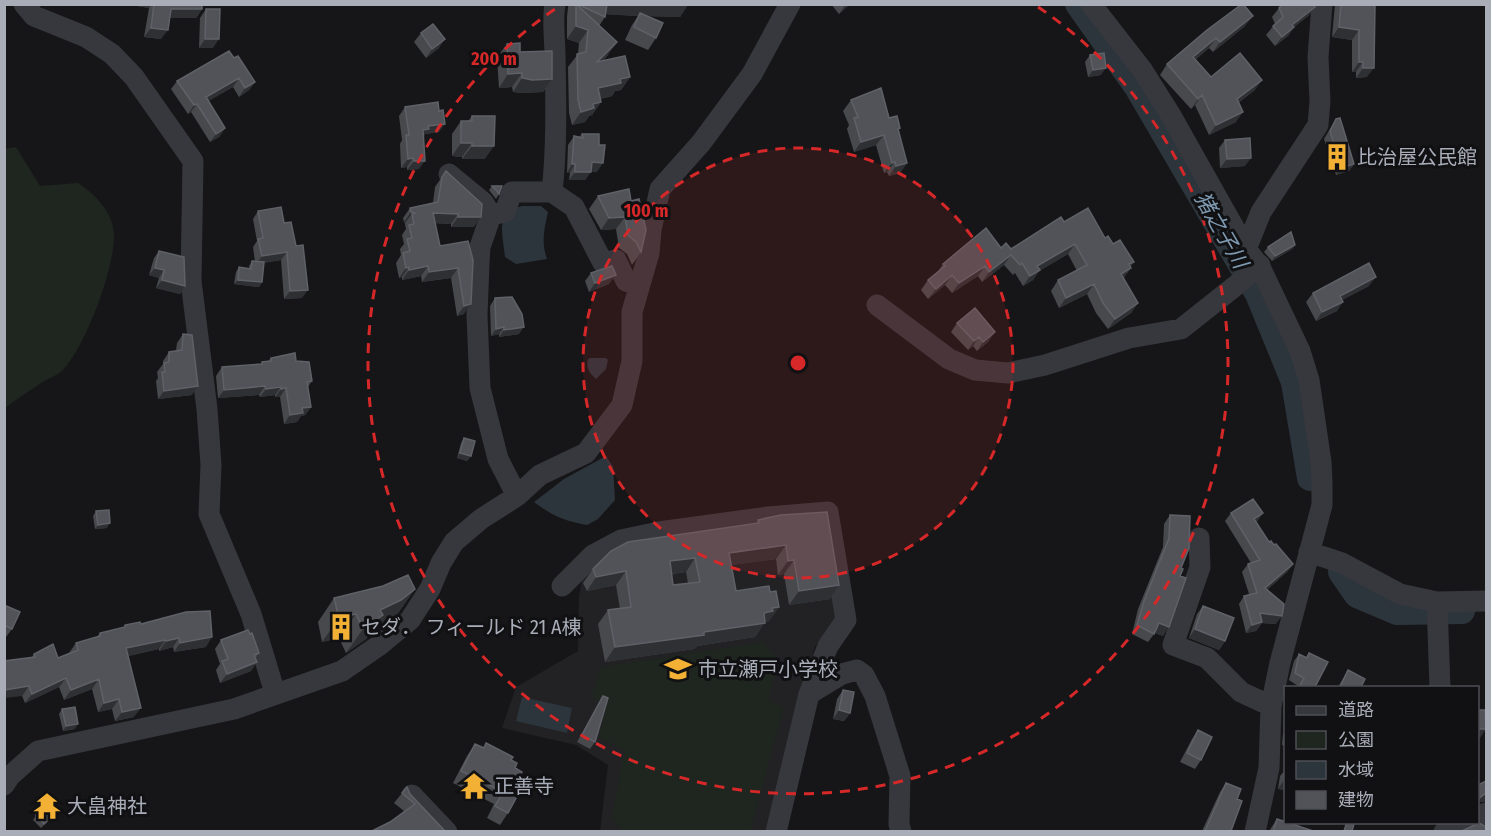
<svg xmlns="http://www.w3.org/2000/svg" width="1491" height="836" font-family="'Fira Sans Condensed','Noto Sans JP',sans-serif">
<style>
.built{fill:#222225}
.green{fill:#1e261f}
.water{fill:#2c353c}
.lines{fill:none;stroke-linecap:round;stroke-linejoin:round}
.river{stroke:#2c353c;stroke-width:26}
.minor{stroke:#37383d;stroke-width:21}
.minor-bridge{stroke:#37383d;stroke-width:21}
.wall{fill:#47494d;fill-rule:evenodd}
.shaded-wall{fill:#2f3033}
.building{fill:#525359;stroke:#5f6168;stroke-width:1.5;fill-rule:evenodd}
.ring{fill:none;stroke:#d62828;stroke-width:3;stroke-dasharray:10 8}
.labels{text-anchor:middle;stroke-width:6;stroke-linejoin:round;paint-order:stroke}
.poi-label{font-size:20px;fill:#a8adb8;stroke:#111113;text-anchor:start}
.water-label{font-size:21px;font-style:italic;fill:#7f9bb3;stroke:#111113}
.centre{fill:#d62828;stroke:#111113;stroke-width:3}
.ring-label{font-size:18px;text-anchor:middle;font-weight:bold;fill:#d62828;stroke:#111113;stroke-width:6;stroke-linejoin:round;paint-order:stroke}
</style>
<rect width="100%" height="100%" fill="#161618"/>
<path class="built" d="M816 516 840 622 815 646 768 831H600L608 765 576 745 502 728 516 687 578 651 579 596 585 564Z"/>
<path class="green" d="M16 147 40 186 78 183C95 194 113 212 114 234 115 268 86 345 63 370 58 375 49 378 43 382 30 390 17 399 5 408L4 149Z
M763 642 779 661 768 700 784 707 750 831H624L612 819 624 750 599 737 607 702 591 697 601 667Z"/>
<path class="water" d="M522 206H541L548 212C544 230 541 242 547 259L516 264 505 257C503 235 494 212 522 206Z
M590 358H606L608 360 606 369 596 379C589 373 586 368 588 359Z
M606 456 613 467 615 500 598 519 587 525C565 521 552 516 534 502L564 479Z
M522 697 572 708 567 733 516 721Z"/>
<g class="lines">
<path class="river" d="M1078 4 1137 87 1258 294 1294 382 1310 478
M1341 572 1357 595 1397 612 1462 611"/>
<path class="minor" d="M24 4 34 16 86 37 112 54 134 77 193 161 191 281 207 409 211 465 209 514 251 614 275 693
M1091 4 1143 71 1170 114 1246 249 1260 267 1300 351 1309 380 1321 462 1322 482V505L1280 663 1271 706 1269 768 1255 832
M449 174 483 202 491 215
M552 192C557 147 556 101 555 56 555 38 552 22 555 4
M1246 249 1261 212 1318 125 1320 101 1318 57 1322 4
M877 305 949 359 975 370 1008 373 1045 365 1129 338 1181 329 1239 283
M517 496 498 459 480 388 477 315 479 263 480 247 491 215 505 212 512 192H552L574 207 603 263 616 260 626 281 639 286
M1199 538 1200 567 1173 645 1207 658 1241 692 1271 706
M1309 552 1342 563 1400 594 1437 602 1486 601
M562 586 593 555 621 540 659 532 768 517 828 512 846 620 828 646 809 694 776 832
M1437 602 1440 688
M809 694 842 674 857 670 864 675 875 696 900 776 899 824 901 832
M4 785 10 776 38 751 234 709 342 671 381 644 410 620 430 589 441 563 454 542 481 519 517 496 540 475 586 453 622 405 632 361V312L649 253 651 230 660 189 701 143 752 74 790 4
M412 795 447 832
M1478 817 1486 813
M1444 832 1465 822"/>
<path class="minor-bridge" d="M1239 283 1260 265"/>
</g>
<path class="wall" d="M126 4H202V9L196 18H170L161 39 144 37 149 8Z
M569 4H688L680 17 646 16 656 38 648 50 625 40 632 25 638 16 606 14 605 17 599 26 608 55 602 62 630 77 621 90 615 91 612 96 600 99 601 102 592 115 589 116 585 122 572 125 569 113 568 67 578 54 579 43 567 39V17L568 7Z
M831 4H850L839 14Z
M1335 4H1375L1367 77 1356 78V72H1352V40L1332 37Z
M1315 7 1308 16 1294 27 1288 36 1275 46 1266 35 1275 24 1272 17 1279 8Z
M206 9 213 48H199L200 18Z
M1245 26 1213 52 1209 48 1195 60 1211 77 1255 90 1238 103 1236 122 1209 135 1195 105 1191 109 1160 75 1167 64 1207 30Z
M421 33 439 48 426 58 414 42Z
M507 44 520 52 552 79 543 92 522 93 513 92 512 87 499 88 497 57Z
M1090 55 1101 75 1088 77 1085 62Z
M234 58 255 82 249 90 239 97 233 87 208 101 225 128 219 137 210 142 191 112 188 114 171 89 177 81Z
M851 100 889 118 898 131 907 163 900 173 889 176 887 172 884 173 876 145 854 152 847 129 849 125 843 111Z
M405 107 439 132 425 134 424 136 419 169 407 170V167L401 168 400 144 402 140 399 116Z
M472 116 485 159H462V157L452 156V134L461 121H468Z
M1336 119 1354 164 1349 171 1336 175 1324 139Z
M582 134 597 172 591 171 585 180H569L570 173H567L568 145 574 136 579 137Z
M1225 140 1245 166 1220 168 1219 148Z
M446 171 474 227H451V224L435 223 440 246 468 241 464 314 457 316 451 278 422 282 421 276 402 280V277L399 278 396 263 401 255 400 249 404 244 402 235 406 229 405 224V223L404 222 403 218 410 208 433 203 435 187Z
M492 186H502L499 194 496 199 489 190Z
M598 196 631 201 641 252 632 265 627 254 619 248 616 229 601 230 589 209Z
M258 211 284 223 302 298 284 299 281 260 263 263 262 282 259 287 234 284 236 272 239 267 249 269V266L252 261 255 262 253 247 257 241 253 219Z
M1064 222 1105 238 1113 244 1134 262 1131 266V268L1123 278 1138 303 1131 313 1108 329 1096 313 1087 294 1059 308 1051 291 1058 280 1077 271 1068 254 1039 271 1033 280 1023 286 1015 273 1013 275 1004 265 982 282 978 276 952 293 945 285 928 299 921 290 928 280 937 273 943 264 1001 248 1011 249Z
M1295 245 1292 249 1272 261 1264 252 1268 247Z
M159 251 185 286 180 294 156 288 159 278 149 275 154 258Z
M591 273 609 284 589 292 585 281Z
M1369 286 1342 300 1337 311 1316 321 1306 302 1313 293Z
M495 298 519 334 499 337V334L491 336 490 306Z
M957 323 989 341 977 351 973 346 968 350 951 332Z
M183 334 192 395 158 399 156 381 158 378 157 372 163 364V361L169 352 176 351 177 343Z
M271 358 296 361 312 381 308 387 311 407 305 415 301 416 297 422 284 424 280 397H275V395L260 397 259 395 218 398 216 376 222 367 261 364 262 362 268 361Z
M464 438 471 456 467 461 457 458 461 443Z
M96 511 107 528 95 529 93 516Z
M1231 513H1263L1256 522 1269 542 1293 564 1287 572 1267 590 1276 624 1262 623 1256 631 1246 633 1239 604 1244 596 1249 594 1242 572 1248 564 1251 563 1225 521Z
M1170 515 1181 568 1180 576 1163 636 1155 633 1148 642 1132 634 1138 609 1163 547 1164 524Z
M758 520 839 585 830 599 789 605 784 574 778 575 776 559 731 565 736 591 770 592 779 607 769 621 765 622 755 637 697 646 694 649 605 662 598 624 608 610 620 609 616 585 587 591 583 583 593 569 756 524ZM686 572 688 583 673 585 672 574Z
M415 589 398 613 385 624 372 630 366 639 346 653 339 638 322 642 318 622 334 598Z
M4 605 12 629 6 637 4 636Z
M1203 606 1225 641 1219 650 1189 638 1197 614Z
M141 624 206 647 174 652 173 647 159 651V649L128 656 134 717 115 721 112 709 98 712 92 689 64 700 59 687 25 703 22 696 31 658 34 654 58 658 69 653 76 643 97 637 100 633 123 628 125 625Z
M221 640 259 653 255 658 257 662 251 671 220 683 216 670 220 664 215 649Z
M1309 653 1315 687H1317H1297L1298 686 1289 680 1294 661 1299 654 1306 657Z
M1348 670 1361 687H1338Z
M843 690 850 713 844 721 833 719 837 699Z
M603 696 595 742 590 749 577 742 598 704Z
M62 709 75 729 63 731 59 714Z
M1198 730 1201 760 1195 769 1180 762 1192 739Z
M1286 731V746L1282 745 1283 734Z
M486 743 511 760 515 768V785L508 813 500 825 487 818 494 804 453 783 467 756 475 744 483 748Z
M1286 769V790L1278 789 1280 776Z
M1226 783 1231 831H1202L1220 792Z
M407 787 410 794 445 831 390 822 404 811 394 803Z
M36 815 54 816 41 828 33 820Z
M1277 819 1313 831H1269Z"/>
<path class="shaded-wall" d="M126 4H151L149 8Z
M605 4H669L688 5 680 17 639 16 640 13 638 16 598 14Z
M846 4H850L839 14Z
M1315 7 1308 16 1286 34 1292 25Z
M171 9H202L196 18H165Z
M1253 16 1245 26 1213 52 1220 42Z
M576 26 588 30 579 43 567 39Z
M1294 27 1288 36 1275 46 1282 37Z
M1339 27 1359 30 1352 40 1332 37Z
M151 28 168 30 161 39 144 37Z
M1216 38 1209 48 1186 67 1193 57Z
M205 39H219L213 48H199Z
M445 39 439 48 426 58 432 49Z
M617 42 608 55 588 76 597 62Z
M1359 62H1363L1356 72H1352Z
M1106 68 1101 75 1088 77 1093 70Z
M1363 68H1374L1367 77 1356 78Z
M522 73 512 87 499 88 508 74Z
M630 77 621 90 615 91 612 96 588 101 598 88 620 79Z
M239 78 233 87 200 106 206 97Z
M522 78 552 79 543 92 522 93 513 92Z
M1262 80 1255 90 1229 109 1237 99Z
M255 82 249 90 239 97 245 88Z
M1202 95 1195 105 1191 109 1198 99Z
M601 102 592 115 589 116 585 122 572 125 581 112 593 104Z
M197 104 191 112 188 114 194 105Z
M1243 112 1236 122 1209 135 1216 125Z
M445 124 439 132 425 134 422 138 423 130 428 126Z
M225 128 219 137 210 142 216 134Z
M884 135 876 145 854 152 861 142Z
M461 143H472L462 157 452 156Z
M472 146H494L485 159H462Z
M413 158 407 167 401 168 408 159Z
M1251 158 1245 166 1220 168 1227 159Z
M414 161H425L419 169 407 170Z
M592 162 603 163 597 172 586 171Z
M895 162 887 172 884 173 892 163Z
M907 163 900 173 889 176 896 166Z
M572 164H575L570 173H567Z
M1354 164 1349 171 1336 175 1341 168Z
M575 172H591L585 180H569Z
M411 212 415 213 412 214 405 223 404 222Z
M433 213 458 214 451 224 426 223Z
M458 217H481L474 227H451Z
M625 217 616 229 601 230 609 218Z
M1075 244 1068 254 1039 271 1033 280 1023 286 1037 266Z
M1295 245 1292 249 1272 261 1275 256Z
M287 252 281 260 256 264 262 256Z
M1011 255 1004 265 982 282 989 272Z
M1134 262 1128 270 1131 268 1124 278 1114 284 1129 264Z
M428 266 421 276 402 280 409 270Z
M985 266 978 276 952 293 959 283Z
M409 267 402 277 399 278 406 268Z
M155 268 164 270 159 278 149 275Z
M458 268 451 278 422 282 429 272Z
M616 275 609 284 589 292 595 283Z
M952 275 945 285 928 299 936 289Z
M1376 277 1369 286 1334 304 1340 296Z
M162 280 185 286 180 294 156 288Z
M238 280 262 282 259 287 234 284Z
M1094 284 1087 294 1059 308 1066 298Z
M308 290 302 298 284 299 290 291Z
M1343 302 1337 311 1316 321 1322 312Z
M1138 303 1131 313 1108 329 1115 319Z
M471 304 464 314 457 316 464 306Z
M504 327 499 334 491 336 496 329Z
M524 327 519 334 499 337 504 330Z
M995 332 989 341 977 351 983 342Z
M979 337 973 346 968 350 974 341Z
M198 386 192 395 158 399 164 391Z
M265 386 259 395 218 398 224 390Z
M281 387 275 395 260 397 266 389Z
M286 388 280 397H275L281 389Z
M311 407 305 415 301 416 297 422 284 424 290 415 302 408Z
M460 453 471 456 467 461 457 458Z
M1263 513 1257 522 1248 527 1254 519Z
M110 523 107 528 95 529 98 525Z
M786 545 776 559 719 567 729 553Z
M695 558 686 572 661 575 670 561Z
M794 560 784 574 778 575 788 561Z
M1293 564 1287 572 1259 597 1265 588Z
M626 571 616 585 587 591 596 577Z
M839 585 830 599 789 605 799 591Z
M415 589 398 613 385 624 372 630 366 639 346 653 363 629 380 610Z
M779 607 769 621 765 622 755 637 697 646 694 649 605 662 615 647 704 632 764 613 772 608Z
M1260 613 1282 616 1276 624 1262 623 1256 631 1246 633Z
M356 614 339 638 322 642 339 618Z
M1159 623 1169 627 1163 636 1153 632Z
M1195 629 1225 641 1219 650 1189 638Z
M212 637 206 647 174 652 180 643Z
M179 638 173 647 159 651 166 641Z
M165 640 159 649 120 658 126 648Z
M257 662 251 671 220 683 227 674Z
M66 678 59 687 25 703 32 694Z
M99 679 92 689 64 700 71 690Z
M29 686 22 696 4 698V690Z
M119 699 112 709 98 712 104 703Z
M141 708 134 717 115 721 122 712Z
M839 710 850 713 844 721 833 719Z
M78 724 75 729 63 731 66 726Z
M1478 729H1486L1480 738H1478Z
M1284 780H1286V790L1278 789Z
M1486 793V802H1480L1478 803V799Z
M57 811 54 816 41 828 44 824Z"/>
<path class="building" d="M154 4H202V9H171L168 30 151 28Z
M576 4 617 42 597 62 625 56 630 77 620 79 621 83 598 88 601 102 593 104 594 108 581 112 578 100 577 54 586 52 588 30 576 26Z
M577 4H607L605 17Z
M1242 4H1243L1253 16 1220 42 1216 38 1193 57 1211 77 1240 53 1262 80 1237 99 1243 112 1216 125 1202 95 1198 99 1167 64 1207 30Z
M1283 4H1315V7L1292 25 1294 27 1282 37 1273 26 1283 17 1279 8Z
M1341 4H1375L1374 68H1363V62H1359V30L1339 27Z
M206 9H220L219 39H205Z
M640 13 663 23 656 38 634 27Z
M433 24 445 39 432 49 421 33Z
M520 43V52L552 51V79L532 80 522 78V73L508 74 507 44Z
M229 51 234 58 238 56 255 82 245 88 239 78 206 97 225 128 216 134 197 104 194 105 177 81Z
M1104 53 1106 68 1093 70 1090 55Z
M881 88 889 118 897 116 900 128 898 129 907 163 896 166 895 162 892 163 884 135 861 142 854 118 858 117 851 100Z
M438 102 439 111 443 110 445 124 428 126 429 129 423 130 425 161H414L413 158 408 159 406 135H409L405 107Z
M472 116H495L494 146H472V143H461V121H472Z
M1340 118 1354 164 1341 168 1330 131 1336 119Z
M582 134H599V145H605L603 163 592 162 591 172H575V164H572L574 136 583 138Z
M1250 138 1251 158 1227 159 1225 140Z
M446 171 482 204 481 217H458V214L433 213 440 246 468 241 473 260 471 304 464 306 458 268 429 272 428 266 409 270V267L406 268 403 253 410 251 407 239 412 238 409 225 414 224 412 214 415 213 411 212 410 208 438 202 442 177Z
M492 186H502L499 194 497 191Z
M629 189 631 201 639 199 646 230 641 252 636 242 628 235 625 217 609 218 598 196Z
M281 207 284 223 291 222 296 246 303 245 308 290 290 291 287 252 262 256 258 239 263 238 258 211Z
M1088 208 1105 238 1108 236 1113 244 1120 240 1134 262 1129 264 1131 268 1121 274 1138 303 1115 319 1103 303 1094 284 1066 298 1058 280 1087 265 1075 244 1037 266 1040 270 1030 276 1022 263 1020 265 1011 255 989 272 985 266 959 283 952 275 936 289 928 280 945 266 943 264 986 228 1001 248 1006 243 1011 249 1061 217 1064 222Z
M1291 232 1295 245 1275 256 1268 247Z
M159 251 184 257 185 286 162 280 164 270 155 268Z
M252 261 264 262 262 282 238 280 239 267 251 269Z
M1369 263 1376 277 1340 296 1343 302 1322 312 1313 293Z
M612 266 616 275 595 283 591 273Z
M512 297 522 314 524 327 504 330V327L496 329 495 298Z
M975 308 995 332 983 342 979 337 974 341 957 323Z
M183 334 192 335 198 386 164 391 162 372H165L164 363 169 362V352L182 350Z
M295 353 296 361 309 362 312 381 307 382 311 407 302 408 303 413 290 415 286 388 281 389V387L266 389 265 386 224 390 222 367 262 364V362L271 361V358Z
M464 438 475 441 471 456 460 453Z
M1253 499 1263 513 1254 519 1269 542 1271 541 1274 545 1276 544 1293 564 1265 588 1284 604 1282 616 1260 613 1262 622 1252 625 1244 596 1257 593 1248 564 1260 560 1231 513Z
M109 510 110 523 98 525 96 511Z
M827 512 839 585 799 591 794 560 788 561 786 545 729 553 736 591 769 586 770 592 776 591 779 607 772 608 773 611 764 613 765 623 704 632V635L615 647 608 610 631 607 626 571 596 577 593 569 611 551 628 542 759 523 758 520 781 515ZM695 558 700 582 673 585 670 561Z
M1170 515 1190 516 1189 548 1181 568 1183 569 1180 576 1186 578 1169 627 1159 623 1154 634 1137 625 1144 601 1169 538Z
M408 575 415 589 401 600 380 610 383 615 363 629 356 614 339 618 334 598 383 586Z
M4 605 20 612 12 629 4 625Z
M1203 606 1234 618 1225 641 1195 629Z
M210 611 212 637 180 643 179 638 166 641 165 640 126 648 141 708 122 712 119 699 104 703 99 679 71 690 66 678 32 694 29 686 4 690V661L35 657 34 654 53 644 58 658 78 650 76 643 100 636V633L125 627V625L140 622 141 624 186 612Z
M248 630 250 634 252 633 259 653 254 655 257 662 227 674 222 661 228 659 221 640Z
M1309 653 1328 662 1315 687H1317H1299L1304 678 1295 673 1299 654 1307 658Z
M1348 670 1365 679 1361 687H1340Z
M843 690 854 692 850 713 839 710Z
M603 696 608 698 595 742 582 735Z
M75 707 78 724 66 726 62 709Z
M1478 710H1485L1486 729H1478Z
M1198 730 1212 737 1201 760 1187 753Z
M486 743 513 757 511 760 517 763 515 768 522 772 515 785 521 789 508 813 495 806 503 792 461 771 475 744 484 748Z
M1486 781V793L1478 799V785Z
M1226 783 1241 789 1237 799 1242 801 1231 831H1205Z
M407 787 410 794 445 831H448H372L390 822 415 804 402 793Z
M49 803 57 811 44 824 36 815Z
M1277 819 1313 831H1273Z
M1347 822 1354 824 1352 831H1344Z
M1479 823 1486 827V831H1462Z"/>
<circle cx="798" cy="363" r="215" fill="#d62828" fill-opacity=".12"/>
<g class="ring">
<circle cx="798" cy="363" r="215"/>
<path d="M1038 7A430 430 0 1 1 558 7"/>
</g>
<defs>
<symbol id="building-bare" viewBox="-9 -9 18 18"><path d="M-4-6H4V6H1V3H-1V6H-4ZM-2.5-4.3h1.7v1.8h-1.7ZM.8-4.3h1.7v1.8H.8ZM-2.5-1h1.7V.8h-1.7ZM.8-1h1.7V.8H.8Z" fill="#f2b134" stroke="#111113" stroke-width="2.5" paint-order="stroke"/></symbol>
<symbol id="school-bare" viewBox="-9 -9 18 18"><path d="M0-5L7-2L0 1L-7-2ZM-4 1L0 2.5L4 1V4Q0 6-4 4Z" fill="#f2b134" stroke="#111113" stroke-width="2.5" paint-order="stroke"/></symbol>
<symbol id="temple-bare" viewBox="-9 -9 18 18"><path d="M0-6L5-2H3V0L6.5 2.5H4V6H1.5V3h-3V6H-4V2.5H-6.5L-3 0V-2H-5Z" fill="#f2b134" stroke="#111113" stroke-width="2.5" paint-order="stroke"/></symbol>
</defs>
<g fill-rule="evenodd">
<use href="#building-bare" x="1318" y="138" width="38" height="38"/>
<use href="#building-bare" x="322" y="608" width="38" height="38"/>
<use href="#school-bare" x="659" y="650" width="38" height="38"/>
<use href="#temple-bare" x="455" y="767" width="38" height="38"/>
<use href="#temple-bare" x="28" y="787" width="38" height="38"/>
</g>
<g class="labels">
<g class="poi-label">
<text x="1357" y="164">比治屋公民館</text>
<text x="361" y="634">セダ． フィールド 21 A棟</text>
<text x="698" y="676">市立瀬戸小学校</text>
<text x="494" y="793">正善寺</text>
<text x="67" y="813">大畠神社</text>
</g>
<g class="water-label">
<text transform="translate(1221 230) rotate(60)" y="7">猪之子川</text>
</g>
</g>
<circle cx="798" cy="363" r="9" class="centre"/>
<g class="ring-label">
<text x="494" y="65">200 m</text>
<text x="646" y="217">100 m</text>
</g>
<rect width="1491" height="836" fill="none" stroke="#a8adb8" stroke-width="12"/>
<rect x="1284" y="686" width="195" height="138" fill="#111113" stroke="#4d4f55" stroke-width="1.5"/>
<rect x="1296" y="706" width="30" height="9" fill="#37383d" stroke="#4d4f55" stroke-width="1.5"/>
<text x="1338" y="716" font-size="18" fill="#a8adb8">道路</text>
<rect x="1296" y="731" width="30" height="18" fill="#1e261f" stroke="#4d4f55" stroke-width="1.5"/>
<text x="1338" y="746" font-size="18" fill="#a8adb8">公園</text>
<rect x="1296" y="761" width="30" height="18" fill="#2c353c" stroke="#4d4f55" stroke-width="1.5"/>
<text x="1338" y="776" font-size="18" fill="#a8adb8">水域</text>
<rect x="1296" y="791" width="30" height="18" fill="#525359" stroke="#4d4f55" stroke-width="1.5"/>
<text x="1338" y="806" font-size="18" fill="#a8adb8">建物</text>
</svg>
